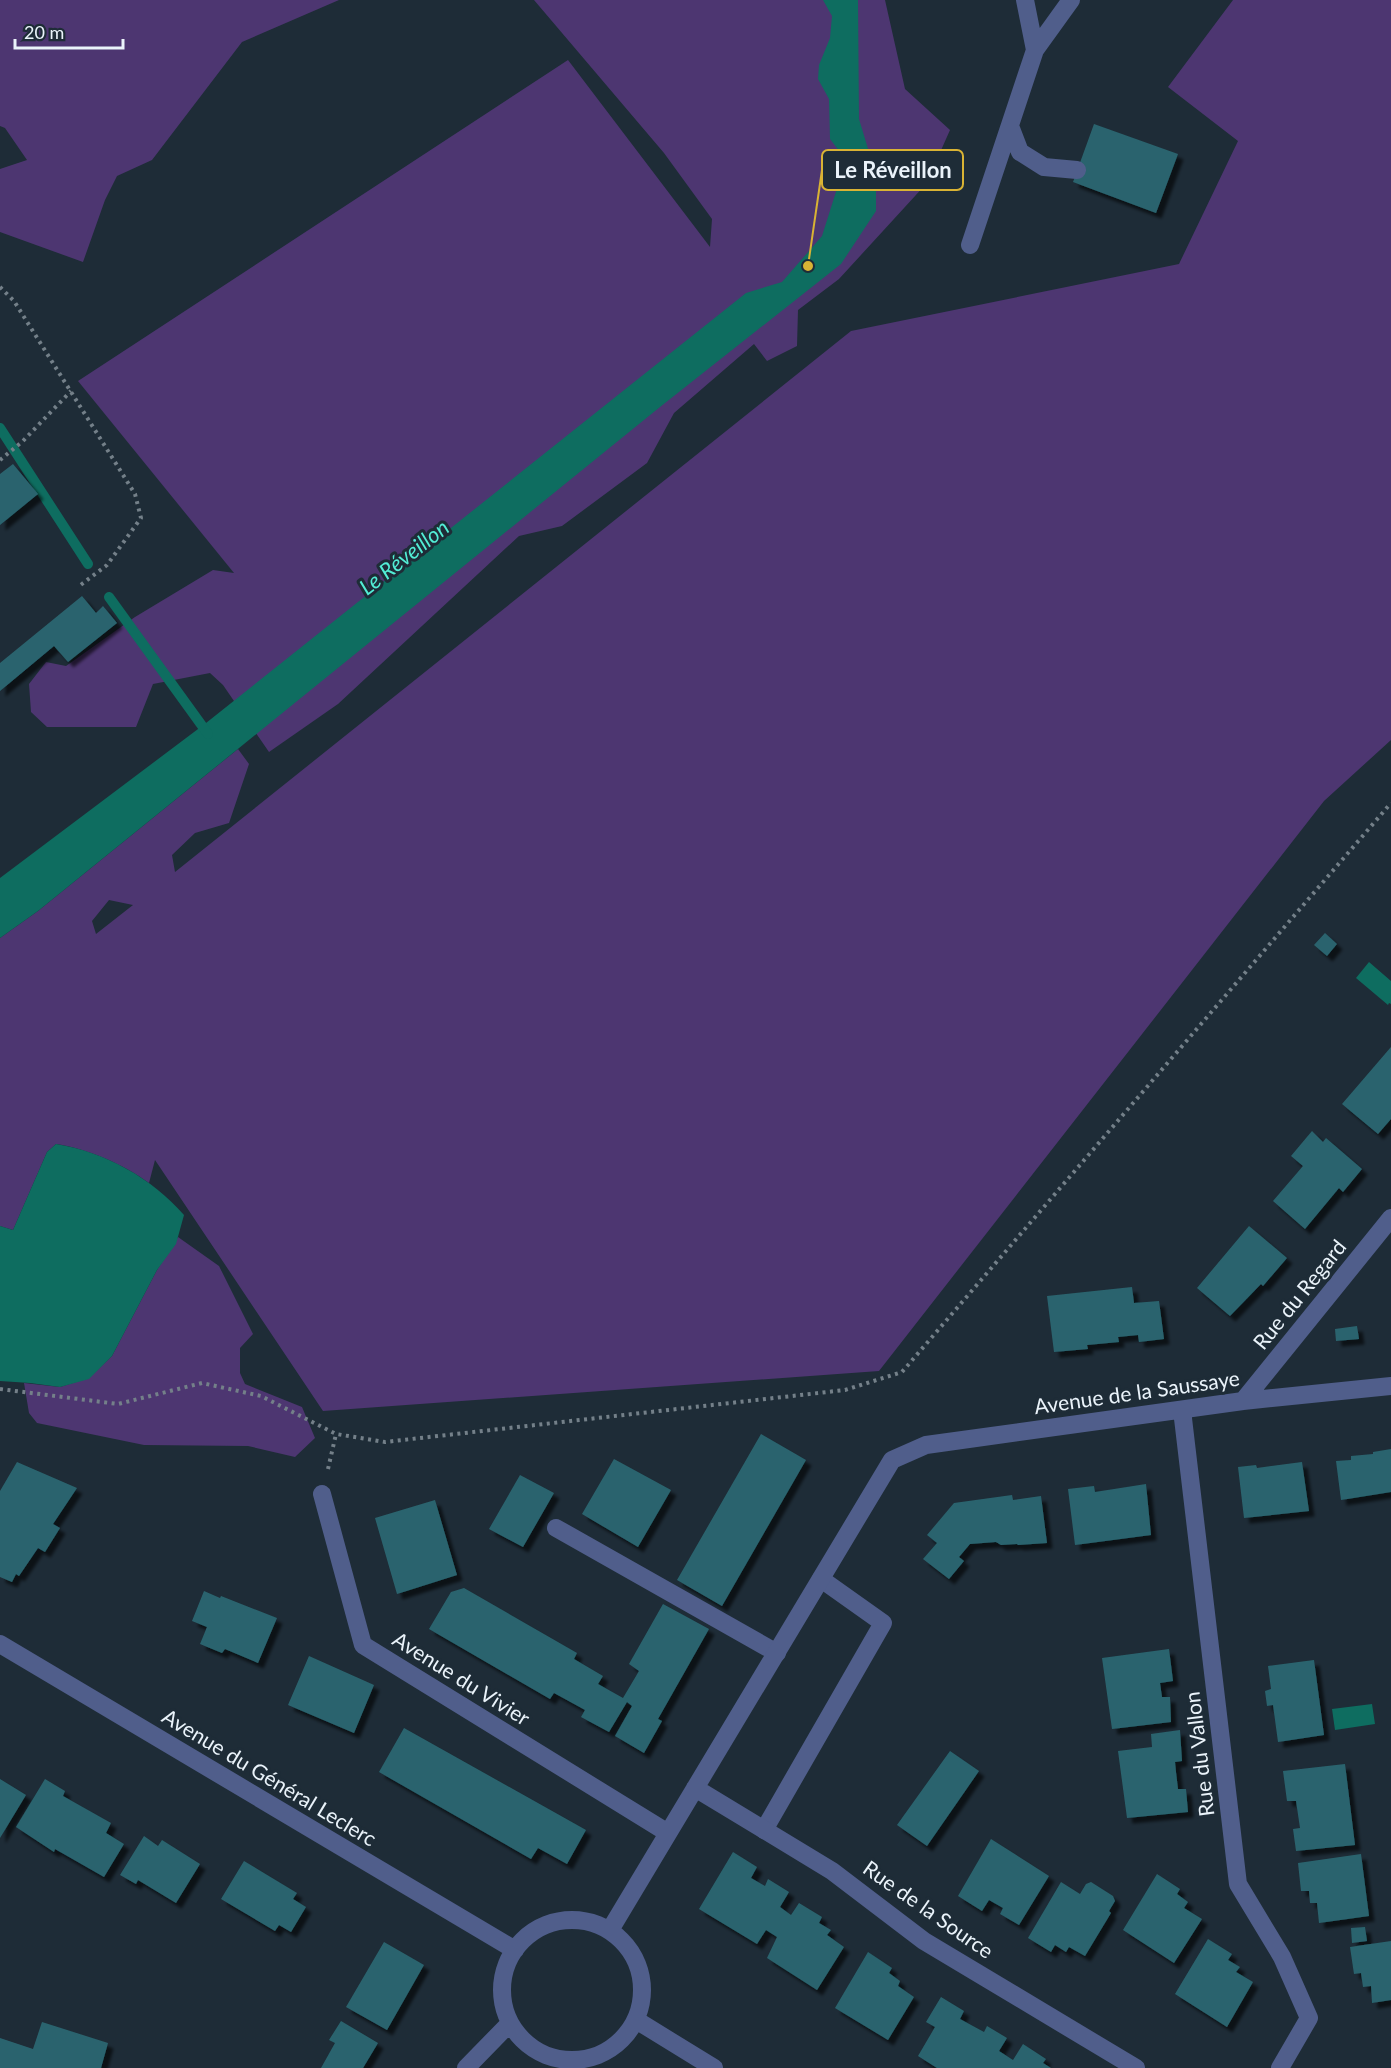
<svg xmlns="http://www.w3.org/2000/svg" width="1391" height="2068" font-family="Lato,sans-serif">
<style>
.green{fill:#4d3671;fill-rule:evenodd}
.water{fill:#0e6d60}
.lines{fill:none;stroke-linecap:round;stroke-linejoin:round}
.stream{stroke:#0e6d60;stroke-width:10}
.building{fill:#2a646e;filter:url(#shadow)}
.path{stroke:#748089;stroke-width:4;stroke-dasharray:3 4.5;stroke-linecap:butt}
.lane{stroke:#505e8b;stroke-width:18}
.street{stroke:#505e8b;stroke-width:18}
.labels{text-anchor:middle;stroke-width:6;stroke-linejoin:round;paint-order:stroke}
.street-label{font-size:21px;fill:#eaf3fa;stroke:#1e2c37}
.water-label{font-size:22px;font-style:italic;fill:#52edd5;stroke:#1e2c37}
.leader{fill:none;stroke:#d9b334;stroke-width:2}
.callout-dot{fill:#d9b334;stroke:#1e2c37;stroke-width:2}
.callout{fill:#1e2c37;stroke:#d9b334;stroke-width:2}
.callout-label{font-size:22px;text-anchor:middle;font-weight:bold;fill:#eaf3fa}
</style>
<defs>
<filter id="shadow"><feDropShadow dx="5.5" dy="5.5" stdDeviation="1.5" flood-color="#0009"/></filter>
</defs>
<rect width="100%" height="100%" fill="#1e2c37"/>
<path class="green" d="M0 0H339L242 42 152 160 117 176 105 200 83 262 0 232V169L27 160 5 128 0 126Z
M534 0H885L905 89 950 130 926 184 839 279 798 310 797 346 767 361 754 344 674 413 647 463 562 526 519 536 338 704 269 752 223 685 210 673 153 684 136 727H47L31 712 29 684 46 662 66 666 135 617 213 570 234 573 78 381 568 60 710 247 712 219 664 153Z
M1233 0H1391V740L1324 801 879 1371 323 1411 155 1160 149 1183C123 1164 88 1149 56 1144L47 1152 13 1230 0 1226V938L38 911 238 749 249 764 229 823 195 833 172 855 175 872 851 331 1179 264 1238 141 1168 87ZM109 900 133 905 96 934 92 921Z
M178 1237 219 1266 253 1334 240 1348V1373L245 1384 302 1407 315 1438 295 1457 248 1446 144 1445 37 1423 29 1413 24 1383 60 1387 89 1378 112 1356 157 1270Z"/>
<path class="water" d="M823 0H858L859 119 876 175V211L841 264 660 407 38 911 0 938V878L206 723 746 293 782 282 822 236 846 160 830 139 829 99 818 79 819 65 830 38 832 16Z
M1369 962 1391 981V1004L1389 1003 1388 1005 1356 978Z
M56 1144C105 1152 152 1178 184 1215L176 1244 157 1270 112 1356 89 1379 60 1387 30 1383 0 1381V1226L13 1230 47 1152Z
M1372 1704 1375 1724 1335 1730 1332 1709Z"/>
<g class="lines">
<path class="stream" d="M0 428 88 564
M109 597 208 734"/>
</g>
<path class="building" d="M1094 124 1178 154 1156 213 1073 182Z
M13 464 38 494 0 525V474Z
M82 596 96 613 103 606 117 623 68 662 54 646 0 691V663Z
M1325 933 1337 944 1327 956 1314 945Z
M1391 1047V1119L1378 1134 1342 1104Z
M1312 1131 1323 1142 1326 1138 1362 1169 1343 1192 1339 1188 1305 1229 1273 1201 1303 1166 1291 1156Z
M1249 1226 1287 1258 1263 1286 1261 1284 1230 1316 1197 1288Z
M1132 1287 1134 1303 1159 1301 1164 1339 1139 1342 1138 1335 1118 1337 1119 1342 1087 1345 1088 1349 1054 1352 1047 1296Z
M1357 1326 1359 1339 1336 1341 1335 1329Z
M761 1434 806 1460 722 1606 677 1580Z
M1391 1449V1492L1341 1500 1336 1461 1351 1460V1456L1373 1454V1452Z
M614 1459 671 1490 638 1547 582 1514Z
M17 1462 77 1488 53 1524 60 1528 45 1552 38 1548 19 1576 16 1574 12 1582 0 1577V1491Z
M1302 1462 1309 1511 1244 1518 1238 1467 1256 1465 1257 1468Z
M520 1475 554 1493 523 1547 489 1529Z
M1146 1484 1151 1535 1075 1545 1068 1489 1094 1486 1095 1492Z
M1012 1495 1013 1500 1041 1496 1047 1543 1018 1545 1017 1544 1001 1545 996 1542 970 1544 959 1557 964 1561 949 1579 923 1559 937 1543 927 1535 954 1503Z
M435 1500 457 1575 397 1594 375 1518Z
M464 1588 577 1653 574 1659 603 1676 598 1684 623 1698 639 1671 629 1664 663 1604 709 1629 658 1719 662 1721 644 1753 615 1736 632 1706 627 1702 609 1732 581 1717 585 1710 554 1693 550 1699 429 1629 451 1592Z
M204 1591 220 1598 221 1596 277 1618 258 1663 225 1649 222 1653 200 1644 207 1627 192 1621Z
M1169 1649 1173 1681 1160 1683 1162 1697H1170L1171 1722 1112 1729 1102 1658Z
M309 1656 374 1685 354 1733 288 1705Z
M1314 1660 1324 1735 1278 1742 1273 1705 1267 1706 1265 1691 1271 1689 1268 1666Z
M404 1728 586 1830 567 1864 538 1848 531 1859 379 1772Z
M1180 1730 1182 1761 1175 1762 1176 1772 1178 1789H1186L1188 1812 1127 1818 1118 1751 1152 1747 1151 1734Z
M950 1751 979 1771 927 1846 897 1825Z
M1345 1764 1355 1845 1296 1851 1293 1829 1300 1828 1296 1801H1287L1283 1771Z
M0 1779 26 1795 0 1838Z
M45 1779 65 1791 63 1796 111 1823 106 1833 124 1844 104 1877 55 1849 54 1852 16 1827Z
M144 1836 158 1846 162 1840 200 1864 176 1903 138 1880 136 1884 120 1875Z
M991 1839 1049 1876 1019 1925 1000 1914 1003 1908 989 1900 982 1911 958 1896Z
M733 1852 757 1867 751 1878 765 1886 768 1879 789 1892 780 1907 791 1915 799 1903 822 1917 819 1923 831 1930 827 1935 844 1947 817 1990 767 1958 777 1937 766 1930 757 1944 699 1909Z
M1361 1854 1369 1916 1319 1923 1317 1903H1310L1309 1891H1301L1298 1863Z
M244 1861 297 1893 293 1899 306 1907 291 1932 279 1925 275 1931 221 1899Z
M1157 1874 1180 1889 1177 1894 1188 1902 1184 1908 1202 1919 1174 1963 1123 1930Z
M1061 1882 1080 1894 1086 1884 1091 1882 1113 1896 1115 1901 1109 1911 1111 1913 1085 1956 1069 1947 1066 1952 1055 1945 1051 1952 1028 1938Z
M1365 1927 1367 1941 1352 1943 1351 1928Z
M1208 1939 1232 1954 1228 1960 1240 1967 1236 1972 1253 1982 1227 2027 1175 1994Z
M1391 1941V2000L1372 2003 1371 1986 1363 1987 1361 1973 1354 1974 1350 1947Z
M384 1942 424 1965 387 2030 346 2007Z
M868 1952 892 1968 889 1973 900 1981 898 1986 914 1997 888 2040 835 2008Z
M941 1997 964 2011 960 2019 984 2032 987 2026 1007 2038 999 2051 1013 2060 1023 2044 1046 2059 1043 2063 1051 2068H937L918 2056 935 2027 926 2022Z
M341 2021 378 2043 363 2068H321L335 2043 329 2040Z
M42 2022 108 2043 101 2068H0V2038L33 2049Z"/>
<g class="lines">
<path class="path" d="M0 287 14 301 135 494 141 518 107 565 78 587
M0 460 23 441 71 391
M0 1389 118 1404 202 1383 261 1396 336 1434 385 1442 845 1390 902 1372 1391 803
M328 1469 336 1434"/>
<path class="lane" d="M1035 50 1071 0
M1010 126 1020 152 1044 167 1077 170
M970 245 1035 50 1025 0
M556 1528 777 1653
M764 1830 883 1623 821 1579"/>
<path class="street" d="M1243 1401 1391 1218
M1182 1410 1238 1884 1282 1957 1309 2018 1280 2068
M322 1494 363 1645 668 1833
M0 1644 515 1950
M695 1788 832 1871 924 1941 1136 2068
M502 1990a70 70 0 1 1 140 0a70 70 0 1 1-140 0Z
M610 1930 892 1460 926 1445 1243 1401 1391 1386
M636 2020 714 2068
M466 2068 510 2023"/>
</g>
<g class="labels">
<g class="street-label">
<text transform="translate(1300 1295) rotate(-51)" y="7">Rue du Regard</text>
<text transform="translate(1137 1393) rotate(-8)" y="7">Avenue de la Saussaye</text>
<text transform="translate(461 1679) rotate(32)" y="7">Avenue du Vivier</text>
<text transform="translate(1200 1754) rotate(-97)" y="7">Rue du Vallon</text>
<text transform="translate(269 1778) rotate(31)" y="7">Avenue du Général Leclerc</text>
<text transform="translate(928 1910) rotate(35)" y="7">Rue de la Source</text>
</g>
<g class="water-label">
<text transform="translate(404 557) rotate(-38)" y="8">Le Réveillon</text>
</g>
</g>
<path class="leader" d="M808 266L822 170"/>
<circle class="callout-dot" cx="808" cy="266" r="6"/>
<rect class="callout" x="822" y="150" width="141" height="40" rx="6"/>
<g class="callout-label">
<text x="893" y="178">Le Réveillon</text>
</g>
<path d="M15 39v9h108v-9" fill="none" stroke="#eaf3fa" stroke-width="3"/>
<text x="24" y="39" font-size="18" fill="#eaf3fa" stroke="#1e2c37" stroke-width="4.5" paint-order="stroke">20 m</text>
</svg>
